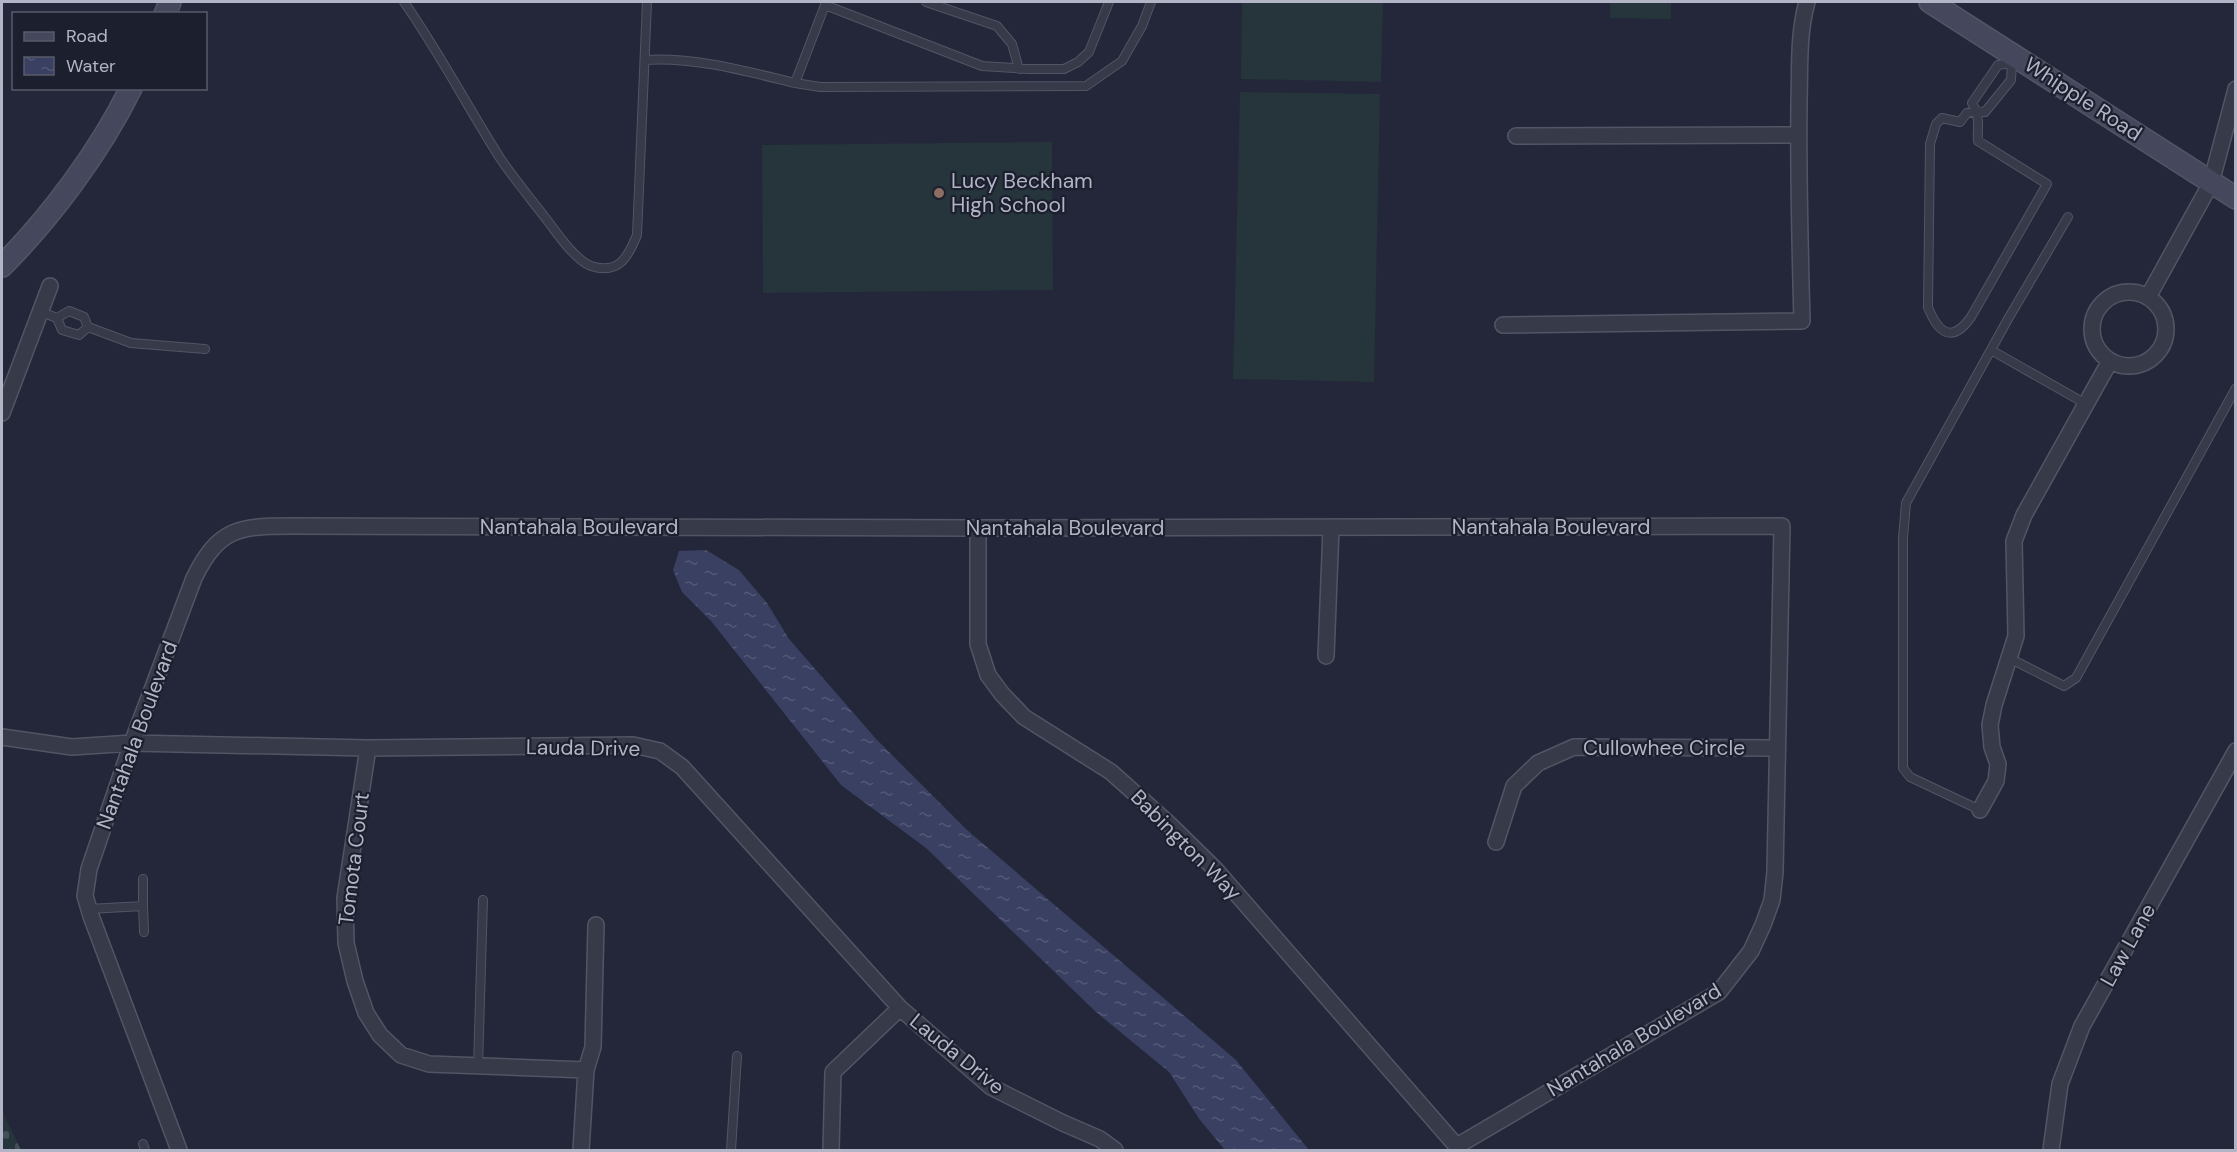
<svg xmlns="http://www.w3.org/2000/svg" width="2237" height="1152" font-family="'DM Sans',sans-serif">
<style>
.grass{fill:#26343b}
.cemetery{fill:url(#cemetery-stones)}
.water{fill:url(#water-ripples)}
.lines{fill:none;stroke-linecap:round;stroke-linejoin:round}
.lane-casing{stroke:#525564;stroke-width:10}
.street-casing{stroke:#525564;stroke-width:18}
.secondary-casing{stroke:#525564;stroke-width:24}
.lane{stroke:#373a49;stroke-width:8}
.street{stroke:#373a49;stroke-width:15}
.secondary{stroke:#45485c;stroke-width:21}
.education-dot{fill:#8d6e63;stroke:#1c1f2e;stroke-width:2}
.labels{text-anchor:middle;stroke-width:4.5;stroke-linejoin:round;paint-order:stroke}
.street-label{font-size:21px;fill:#b2b5c5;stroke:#1c1f2e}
.poi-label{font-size:21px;fill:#b2b5c5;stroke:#1c1f2e;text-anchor:start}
</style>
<defs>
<pattern id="cemetery-stones" width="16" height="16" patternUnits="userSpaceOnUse" patternTransform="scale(1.5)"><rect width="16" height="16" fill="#26343b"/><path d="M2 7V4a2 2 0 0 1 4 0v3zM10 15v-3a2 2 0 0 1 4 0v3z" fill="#434f56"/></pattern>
<pattern id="water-ripples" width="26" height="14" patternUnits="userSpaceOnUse" patternTransform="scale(1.5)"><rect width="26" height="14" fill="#394061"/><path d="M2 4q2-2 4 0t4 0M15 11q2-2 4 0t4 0" fill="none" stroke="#535976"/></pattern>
</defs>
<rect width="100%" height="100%" fill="#232739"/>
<path class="grass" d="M1242 2H1383L1381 82 1241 79Z
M1610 2H1671V19L1610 18Z
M1240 92 1380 94 1374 382 1233 379Z
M1052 142 1053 290 763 293 762 145Z"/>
<path class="cemetery" d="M2 1111 21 1150H2Z"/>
<path class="water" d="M706 550 739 570 767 603 789 639 877 740 967 830 1236 1060 1309 1150H1225L1200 1120 1169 1072 1096 1012 926 848 841 785 711 621 682 592 673 570 679 551Z"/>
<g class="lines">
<defs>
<path id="lane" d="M404 2C439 52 467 106 500 158 514 179 531 199 547 220 557 233 575 260 591 266 619 275 628 257 637 235L647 2
M827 2 825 5 982 66 1029 69H1064L1078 62 1089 52 1109 2
M926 2 997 26 1012 44 1019 69
M645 60C696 57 745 71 795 83L825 5
M2012 63 1998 65 1972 103 1976 111 1985 112 2011 80 2012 63 2014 60
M795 83 820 87 1086 86 1122 61 1142 26 1151 2
M1976 111C1980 121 1977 130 1978 141L2047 184 1971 317C1952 344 1938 333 1928 307L1930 144 1936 124 1942 118 1960 122 1967 113Z
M41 312 57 318 62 330 79 335 88 327 84 317 69 311 57 318
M88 327 131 343 205 349
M1991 350 2086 404
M2009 658 2064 686 2076 678 2236 388
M1980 810 1910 777 1903 768V538L1906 503 2008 319 2068 217
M143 879V906
M89 909 143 906 144 932
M478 1066 483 900
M143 1144 145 1150
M731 1150 737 1056"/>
<path id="street" d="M1516 136 1799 135
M2092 329a37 37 0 1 1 74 0a37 37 0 1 1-74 0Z
M2148 297 2211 183 2236 89
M1503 325 1802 321C1800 248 1798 175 1799 102 1800 68 1798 34 1807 2
M2 413 50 286
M978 528V644L988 675 1002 694 1024 717 1111 772 1168 823 1215 869 1460 1150
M1326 656 1331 528
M2 737 72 747 132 743 368 748 633 745 660 751 682 767 900 1008 991 1087 1063 1123 1100 1139 1115 1150
M368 748 345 898 346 943 355 981 366 1013 380 1035 401 1055 429 1064 586 1070
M1980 810 1996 781 1998 764 1992 747 1990 725 1994 705 2016 636 2014 541 2024 515 2110 361
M1496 842 1514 786 1538 763 1574 747 1777 748
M179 1150 91 916 85 896 89 869 132 743 194 578C219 527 240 526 293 526L978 528 1782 526 1775 872 1772 900 1763 925 1751 951 1719 992 1457 1146
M581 1150 586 1070 593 1047 596 925
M831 1150 833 1072 900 1008
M2051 1150 2060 1084 2082 1026 2236 751"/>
<path id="secondary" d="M1930 2 2236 198
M165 14 170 2
M2 266C51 217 100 151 131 88"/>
</defs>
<use href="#lane" class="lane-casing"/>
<use href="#street" class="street-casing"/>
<use href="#secondary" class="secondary-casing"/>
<use href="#lane" class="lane"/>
<use href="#street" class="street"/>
<use href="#secondary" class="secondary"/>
</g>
<circle class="education-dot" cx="939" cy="193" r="6"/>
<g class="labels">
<g class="street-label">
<text transform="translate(2083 99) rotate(33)" y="7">Whipple Road</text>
<text x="579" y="534">Nantahala Boulevard</text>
<text x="1551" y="534">Nantahala Boulevard</text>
<text x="1065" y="535">Nantahala Boulevard</text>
<text transform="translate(137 735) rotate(-70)" y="7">Nantahala Boulevard</text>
<text transform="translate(583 748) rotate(1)" y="7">Lauda Drive</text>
<text x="1664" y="755">Cullowhee Circle</text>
<text transform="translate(1186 845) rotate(45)" y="7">Babington Way</text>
<text transform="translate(354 859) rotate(-83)" y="7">Tomota Court</text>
<text transform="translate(2128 945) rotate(-61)" y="7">Law Lane</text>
<text transform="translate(1634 1040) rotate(-31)" y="7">Nantahala Boulevard</text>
<text transform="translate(957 1054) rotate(39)" y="7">Lauda Drive</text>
</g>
<g class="poi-label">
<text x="951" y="188">Lucy Beckham<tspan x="951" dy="24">High School</tspan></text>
</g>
</g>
<rect width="2237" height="1152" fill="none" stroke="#b2b5c5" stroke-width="6"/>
<rect x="12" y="12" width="195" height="78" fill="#1c1f2e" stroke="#585b6a" stroke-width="1.5"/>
<rect x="24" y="32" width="30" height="9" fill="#45485c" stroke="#585b6a" stroke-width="1.5"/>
<text x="66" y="42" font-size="18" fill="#b2b5c5">Road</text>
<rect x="24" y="57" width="30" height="18" fill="url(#water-ripples)" stroke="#585b6a" stroke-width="1.5"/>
<text x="66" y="72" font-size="18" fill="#b2b5c5">Water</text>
</svg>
